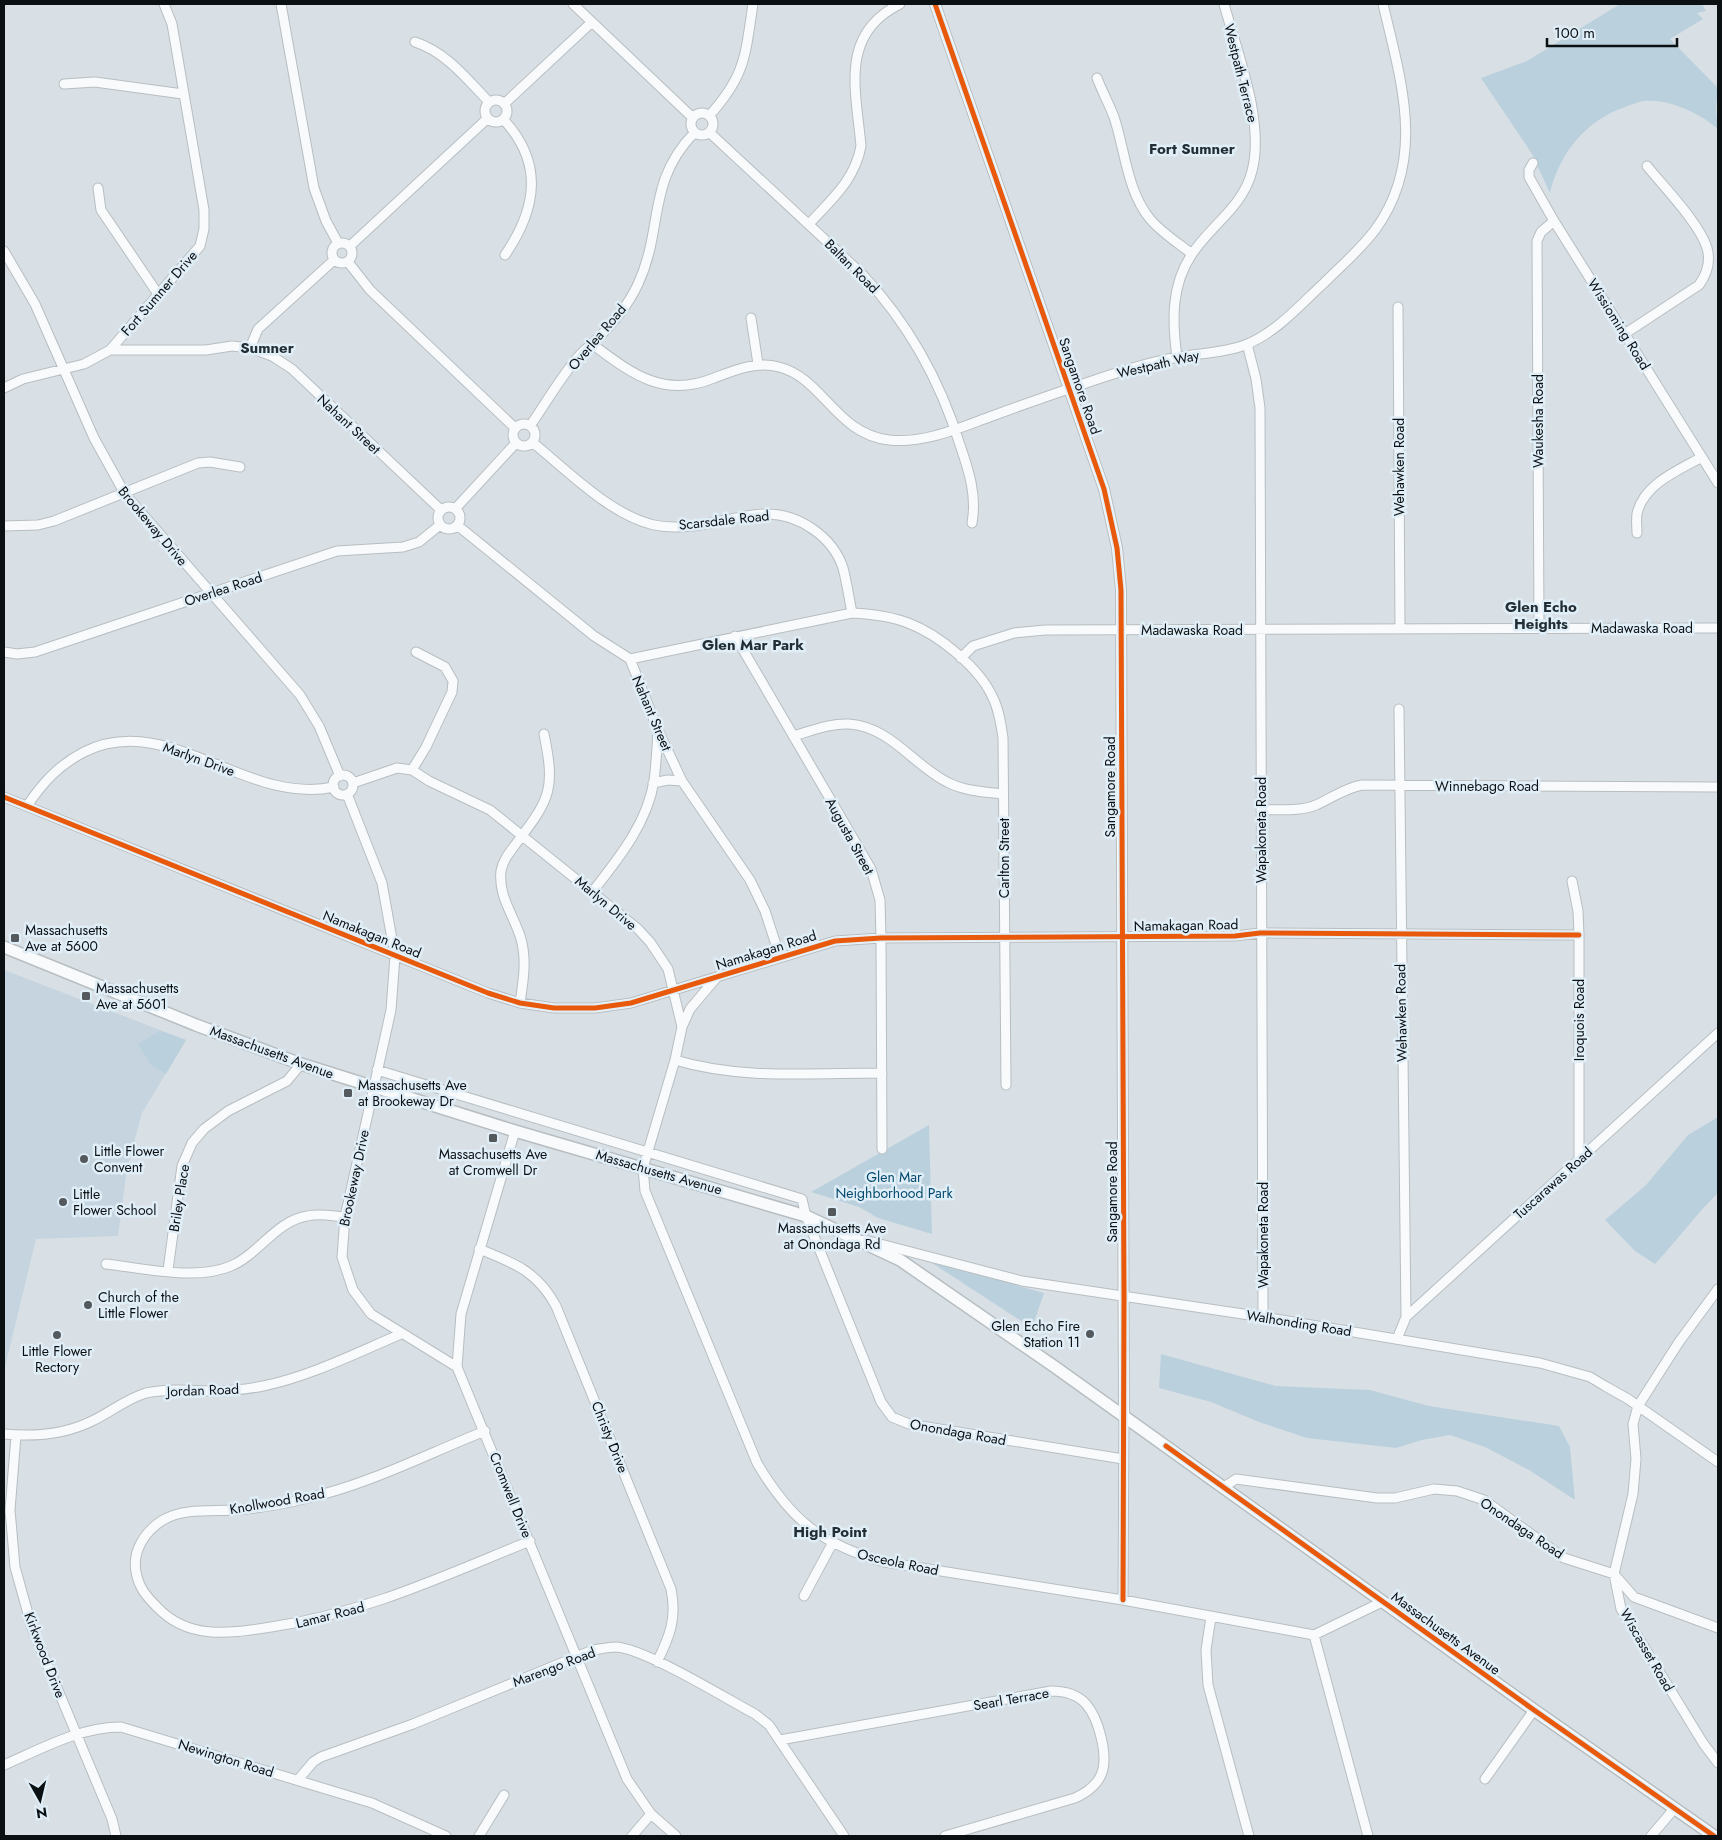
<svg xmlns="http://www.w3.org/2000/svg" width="1722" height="1840" font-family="Jost,sans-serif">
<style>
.built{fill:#c5d4de}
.green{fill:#bbd0dd}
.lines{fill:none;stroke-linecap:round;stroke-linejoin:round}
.minor-casing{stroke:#b7bec2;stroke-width:11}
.tertiary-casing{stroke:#b7bec2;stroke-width:12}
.secondary-casing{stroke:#b7bec2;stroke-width:14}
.minor{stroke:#f9fafb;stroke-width:9}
.tertiary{stroke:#f9fafb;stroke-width:10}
.secondary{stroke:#f9fafb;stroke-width:11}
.cycleway-casing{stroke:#e0eef8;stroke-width:8}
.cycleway{stroke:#e8590c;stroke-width:5}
.poi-dot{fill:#53595c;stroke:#e0eef8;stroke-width:2}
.labels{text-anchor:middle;stroke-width:5;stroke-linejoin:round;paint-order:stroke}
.street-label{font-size:14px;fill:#0b1013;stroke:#e0eef8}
.poi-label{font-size:14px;fill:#0b1013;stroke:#e0eef8;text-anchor:start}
.park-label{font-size:14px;fill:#03496c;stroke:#e0eef8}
.neighbourhood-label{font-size:15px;font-weight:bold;fill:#222d34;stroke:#e0eef8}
</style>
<rect width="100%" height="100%" fill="#d8e0e5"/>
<path class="built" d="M4 970 186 1040 142 1113 127 1169 118 1236 36 1239 4 1371Z"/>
<path class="green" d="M1620 4H1702L1706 11 1697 13 1703 19 1670 39 1718 88 1716 109 1718 129C1699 113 1670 99 1644 101 1638 102 1631 105 1625 107 1586 120 1559 154 1550 193L1532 154 1481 78 1527 61Z
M160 1031 186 1040 166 1074 151 1065 138 1044Z
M1718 1117V1193C1695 1215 1677 1241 1655 1264L1635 1251 1605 1220 1646 1185 1688 1135Z
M929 1125 932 1234 878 1218 859 1207 811 1192Z
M929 1261 1044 1293 1032 1328Z
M1161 1354 1276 1386 1370 1390 1429 1406 1559 1426 1570 1447 1575 1500 1529 1470 1485 1447 1450 1435 1422 1440 1396 1448 1307 1438 1259 1422 1211 1402 1159 1388Z"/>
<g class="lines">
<defs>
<path id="minor" d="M281 4 314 188 326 221 338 243
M573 4 693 118
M415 42C446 52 467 79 489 102
M1097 78C1102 91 1109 104 1114 117 1125 150 1127 191 1150 219 1162 233 1178 243 1192 254
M64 84 95 82 183 94
M485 111a11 11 0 1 1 22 0a11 11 0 1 1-22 0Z
M504 104 592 22
M691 124a11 11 0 1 1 22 0a11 11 0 1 1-22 0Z
M709 116C746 75 745 56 753 4
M503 119C544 163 537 208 505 255
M710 133 862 274C909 324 940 380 960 445 969 471 977 496 972 523
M1533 163 1529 170V177L1554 221 1718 483
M98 188 101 210 158 294
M809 224C831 200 855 180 861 146 856 90 839 34 900 4
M332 253a10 10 0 1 1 20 0a10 10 0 1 1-20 0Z
M350 246 488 118
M4 251 35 304 94 438 125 494 300 695 319 726 340 776
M348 262 370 290 515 428
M1398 307 1400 627
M751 318 758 364
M1626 333 1699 285C1707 274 1711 262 1707 248 1700 224 1664 187 1647 166
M592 344C631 373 663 399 714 378 735 370 756 361 779 367 823 378 836 434 889 440 924 444 959 428 992 416 1025 404 1059 392 1092 381 1121 371 1149 362 1179 357 1201 353 1224 353 1245 345 1276 333 1300 305 1324 283 1341 266 1360 250 1375 230 1427 159 1401 81 1383 4
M1247 344 1256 379 1260 408 1263 1317
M250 348 272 356 292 369 441 510
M110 350H206L232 346 250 348 258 329 334 260
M1177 357C1172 321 1171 285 1192 254 1211 225 1243 207 1252 171 1265 122 1237 52 1224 4
M4 388 23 379 84 364 110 350 200 246 204 229V210L172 24 164 4
M513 435a11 11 0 1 1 22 0a11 11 0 1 1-22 0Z
M530 426C546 403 560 378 578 357 582 352 587 348 592 344 610 327 628 306 638 284 664 228 646 183 694 133
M532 442C567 470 610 515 654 525 678 530 702 525 726 520 739 518 754 513 767 514 799 514 833 537 843 568 847 583 849 598 852 613
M438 518a11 11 0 1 1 22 0a11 11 0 1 1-22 0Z
M455 509 516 443
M457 525 594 636 630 659 658 730 682 781 750 880 765 911 780 957
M4 526 38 525 54 521 198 463 210 462 240 467
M1637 533C1637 527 1636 520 1637 514 1643 484 1679 470 1702 457
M1539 627 1537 241 1541 232 1554 221
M735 636 871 869 880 900 881 938 882 1149
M4 652 17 654 35 652 337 551 403 547 419 542 440 525
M961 658 973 646 1014 633 1045 630 1718 628
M630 659 852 613C872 614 890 616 908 623 938 634 980 668 993 698 999 710 1001 724 1003 738L1006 1085
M1399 709 1406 1317
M793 736C811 731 831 723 849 724 891 727 913 765 947 782 964 791 984 792 1003 794
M412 770 426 747 452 692 453 681 445 667 416 652
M333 785a10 10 0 1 1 20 0a10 10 0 1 1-20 0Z
M353 783 397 768 412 770 429 781 490 810 638 929 650 942 668 969 682 1027 675 1060 643 1168 645 1191 757 1463C790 1519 820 1544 884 1562L1123 1600 1314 1635 1382 1602
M653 783 668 780 682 781
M347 794 382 883 395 956 391 1010 345 1217 342 1257 353 1290 371 1314 457 1367
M4 797 488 993 520 1003 554 1008H595L631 1003 835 941 881 938 1235 936 1260 933 1579 935
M27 806C43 782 59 765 84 752 168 710 246 806 334 787
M1261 810C1278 809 1299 812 1316 805 1332 798 1345 788 1362 785L1718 787
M1572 881 1578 911 1579 935V1160
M593 891C618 859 647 824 654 781 656 765 657 748 658 732
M520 1003C523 982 527 961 521 939 514 915 498 897 501 871 503 859 511 851 518 841 551 798 555 788 544 734
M682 1027 690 1009 717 977
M675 1060C741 1080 813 1073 882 1073
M377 1070 802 1199 806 1216 881 1402 892 1417 909 1424 1123 1459
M515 1131 461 1314 457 1367 627 1779 651 1814 676 1836
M865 1240 1022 1281 1263 1317 1540 1363 1590 1377 1605 1386 1628 1399 1718 1462
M479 1249C514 1263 537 1271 556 1306L671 1589C677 1618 670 1636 657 1662
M106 1264C143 1268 196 1281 231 1266 259 1254 276 1221 307 1216 320 1213 332 1216 345 1217
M168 1270 182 1166 192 1143 204 1129 228 1111 287 1081 301 1064
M1718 1289 1679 1342 1638 1406 1633 1424 1636 1459 1633 1494 1614 1574 1621 1609 1703 1743 1718 1763
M1397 1339 1406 1317 1718 1033
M485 1431C427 1454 369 1484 308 1498 288 1503 266 1507 246 1509 219 1513 187 1506 163 1520 145 1531 132 1551 136 1572 139 1588 146 1596 157 1607 189 1641 231 1633 271 1627 365 1613 443 1576 530 1541
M4 1434C35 1437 64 1435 92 1421 111 1412 126 1399 146 1393 168 1388 192 1391 214 1391 230 1391 248 1389 263 1386 311 1376 356 1353 401 1334
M16 1436 10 1510 15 1567 32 1628 112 1819 116 1836
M1224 1487 1236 1479 1377 1498H1395L1434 1489 1457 1491 1484 1500 1564 1558 1614 1574 1634 1597 1718 1628
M804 1596 832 1544
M1123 1600 1124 1415
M1211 1617 1206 1650 1208 1685 1249 1836
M1314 1635 1368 1836
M780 1740 1051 1691C1064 1691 1077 1694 1086 1704 1099 1719 1109 1757 1101 1775 1096 1786 1086 1793 1075 1798L945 1836
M4 1765C41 1749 80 1727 121 1727L372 1803 446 1836
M1485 1779 1534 1710
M298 1780 313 1762 321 1757 413 1724 593 1650C600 1649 609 1647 616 1647 646 1649 725 1698 755 1714L769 1725 844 1836
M479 1836 504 1795
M632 1836 651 1814
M1651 1836 1674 1809"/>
<path id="tertiary" d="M935 4 1104 489 1117 548 1121 590 1124 1415"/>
<path id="secondary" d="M4 947 196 1025 301 1064 515 1131 806 1216 900 1260 1055 1367 1534 1710 1714 1836"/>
</defs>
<use href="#minor" class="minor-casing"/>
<use href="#tertiary" class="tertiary-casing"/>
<use href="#secondary" class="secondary-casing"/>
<use href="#minor" class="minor"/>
<use href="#tertiary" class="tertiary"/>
<use href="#secondary" class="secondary"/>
<defs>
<path id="cycleway" d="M935 4 1104 489 1117 548 1121 590 1124 1297 1123 1600
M4 797 488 993 520 1003 554 1008H595L631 1003 835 941 881 938 1235 936 1260 933 1579 935
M1166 1446 1534 1710 1714 1836"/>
</defs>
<use href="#cycleway" class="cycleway-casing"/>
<use href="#cycleway" class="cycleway"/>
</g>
<g class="poi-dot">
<rect x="10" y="933" width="10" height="10" rx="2.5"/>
<rect x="81" y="991" width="10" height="10" rx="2.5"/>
<rect x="343" y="1088" width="10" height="10" rx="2.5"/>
<rect x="488" y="1133" width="10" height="10" rx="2.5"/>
<circle cx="84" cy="1159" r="5"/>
<circle cx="63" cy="1202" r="5"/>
<rect x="827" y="1207" width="10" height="10" rx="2.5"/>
<circle cx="88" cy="1305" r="5"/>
<circle cx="1090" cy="1334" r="5"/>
<circle cx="57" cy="1335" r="5"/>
</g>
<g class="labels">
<g class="street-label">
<text transform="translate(1241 73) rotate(76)" y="5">Westpath Terrace</text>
<text transform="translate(852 266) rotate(45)" y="5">Baltan Road</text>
<text transform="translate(159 293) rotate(-49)" y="5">Fort Sumner Drive</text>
<text transform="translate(1619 324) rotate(58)" y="5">Wissioming Road</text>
<text transform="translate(597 337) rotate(-50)" y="5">Overlea Road</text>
<text transform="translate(1158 364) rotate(-13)" y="5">Westpath Way</text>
<text transform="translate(1080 386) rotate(71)" y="5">Sangamore Road</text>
<text transform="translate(1538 421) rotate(-90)" y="5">Waukesha Road</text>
<text transform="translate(349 424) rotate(43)" y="5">Nahant Street</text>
<text transform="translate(1399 467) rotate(-90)" y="5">Wehawken Road</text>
<text transform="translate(724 520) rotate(-6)" y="5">Scarsdale Road</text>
<text transform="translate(153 526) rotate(50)" y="5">Brookeway Drive</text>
<text transform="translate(223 589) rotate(-18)" y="5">Overlea Road</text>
<text x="1642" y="633">Madawaska Road</text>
<text x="1192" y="635">Madawaska Road</text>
<text transform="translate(652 713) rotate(67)" y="5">Nahant Street</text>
<text transform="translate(199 759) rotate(20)" y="5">Marlyn Drive</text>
<text x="1487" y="791">Winnebago Road</text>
<text transform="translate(1110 787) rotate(-90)" y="5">Sangamore Road</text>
<text transform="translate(1261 830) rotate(-90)" y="5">Wapakoneta Road</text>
<text transform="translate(850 836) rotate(61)" y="5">Augusta Street</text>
<text transform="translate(1004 858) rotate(-90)" y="5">Carlton Street</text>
<text transform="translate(606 903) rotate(40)" y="5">Marlyn Drive</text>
<text transform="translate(1186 925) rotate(-1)" y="5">Namakagan Road</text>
<text transform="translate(372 934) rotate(22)" y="5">Namakagan Road</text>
<text transform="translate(766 950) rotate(-17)" y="5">Namakagan Road</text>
<text transform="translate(1401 1013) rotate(-91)" y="5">Wehawken Road</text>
<text transform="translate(1579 1020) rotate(-90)" y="5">Iroquois Road</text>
<text transform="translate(272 1052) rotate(20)" y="5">Massachusetts Avenue</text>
<text transform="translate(659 1172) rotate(16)" y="5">Massachusetts Avenue</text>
<text transform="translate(354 1178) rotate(-78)" y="5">Brookeway Drive</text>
<text transform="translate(1553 1183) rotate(-42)" y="5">Tuscarawas Road</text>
<text transform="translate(1112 1192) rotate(-90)" y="5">Sangamore Road</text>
<text transform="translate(179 1198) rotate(-81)" y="5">Briley Place</text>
<text transform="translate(1263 1235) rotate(-90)" y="5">Wapakoneta Road</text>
<text transform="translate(1299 1323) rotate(9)" y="5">Walhonding Road</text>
<text transform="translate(203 1390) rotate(-2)" y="5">Jordan Road</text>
<text transform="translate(958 1432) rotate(10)" y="5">Onondaga Road</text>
<text transform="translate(610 1437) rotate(68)" y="5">Christy Drive</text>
<text transform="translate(511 1495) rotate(68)" y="5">Cromwell Drive</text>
<text transform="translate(277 1501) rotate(-10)" y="5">Knollwood Road</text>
<text transform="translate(1522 1528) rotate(34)" y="5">Onondaga Road</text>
<text transform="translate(898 1562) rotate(12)" y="5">Osceola Road</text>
<text transform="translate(330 1615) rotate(-14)" y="5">Lamar Road</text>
<text transform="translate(1446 1633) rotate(36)" y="5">Massachusetts Avenue</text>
<text transform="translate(1647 1650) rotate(60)" y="5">Wiscasset Road</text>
<text transform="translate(45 1655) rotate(69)" y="5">Kirkwood Drive</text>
<text transform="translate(554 1667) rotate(-21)" y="5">Marengo Road</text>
<text transform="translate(1011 1699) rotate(-10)" y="5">Searl Terrace</text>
<text transform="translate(226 1758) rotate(17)" y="5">Newington Road</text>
</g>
<g class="poi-label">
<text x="25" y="935">Massachusetts<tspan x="25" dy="16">Ave at 5600</tspan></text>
<text x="96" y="993">Massachusetts<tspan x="96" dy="16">Ave at 5601</tspan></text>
<text x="358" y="1090">Massachusetts Ave<tspan x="358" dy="16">at Brookeway Dr</tspan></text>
<text x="94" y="1156">Little Flower<tspan x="94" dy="16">Convent</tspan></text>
<text x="493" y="1159" text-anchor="middle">Massachusetts Ave<tspan x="493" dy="16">at Cromwell Dr</tspan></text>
<text x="73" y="1199">Little<tspan x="73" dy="16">Flower School</tspan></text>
<text x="832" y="1233" text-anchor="middle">Massachusetts Ave<tspan x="832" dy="16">at Onondaga Rd</tspan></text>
<text x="98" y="1302">Church of the<tspan x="98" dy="16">Little Flower</tspan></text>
<text x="1080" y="1331" text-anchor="end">Glen Echo Fire<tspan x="1080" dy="16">Station 11</tspan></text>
<text x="57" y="1356" text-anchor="middle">Little Flower<tspan x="57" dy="16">Rectory</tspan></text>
</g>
<g class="park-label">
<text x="894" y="1182">Glen Mar<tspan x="894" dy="16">Neighborhood Park</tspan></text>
</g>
<g class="neighbourhood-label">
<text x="1192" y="154">Fort Sumner</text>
<text x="267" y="353">Sumner</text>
<text x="1541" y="612">Glen Echo<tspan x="1541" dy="17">Heights</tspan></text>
<text x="753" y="650">Glen Mar Park</text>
<text x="830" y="1537">High Point</text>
</g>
</g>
<rect width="1722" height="1840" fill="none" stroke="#0b1013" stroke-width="10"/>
<g transform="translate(40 1800) rotate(172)" stroke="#e0eef8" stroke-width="4" paint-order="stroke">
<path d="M0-4L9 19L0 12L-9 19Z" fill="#0b1013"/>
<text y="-8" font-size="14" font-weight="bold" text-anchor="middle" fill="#0b1013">N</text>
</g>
<path d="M1547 38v8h130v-8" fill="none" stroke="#0b1013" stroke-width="2.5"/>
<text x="1554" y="38" font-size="15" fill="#0b1013" stroke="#e0eef8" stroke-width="4" paint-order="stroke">100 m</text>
</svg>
